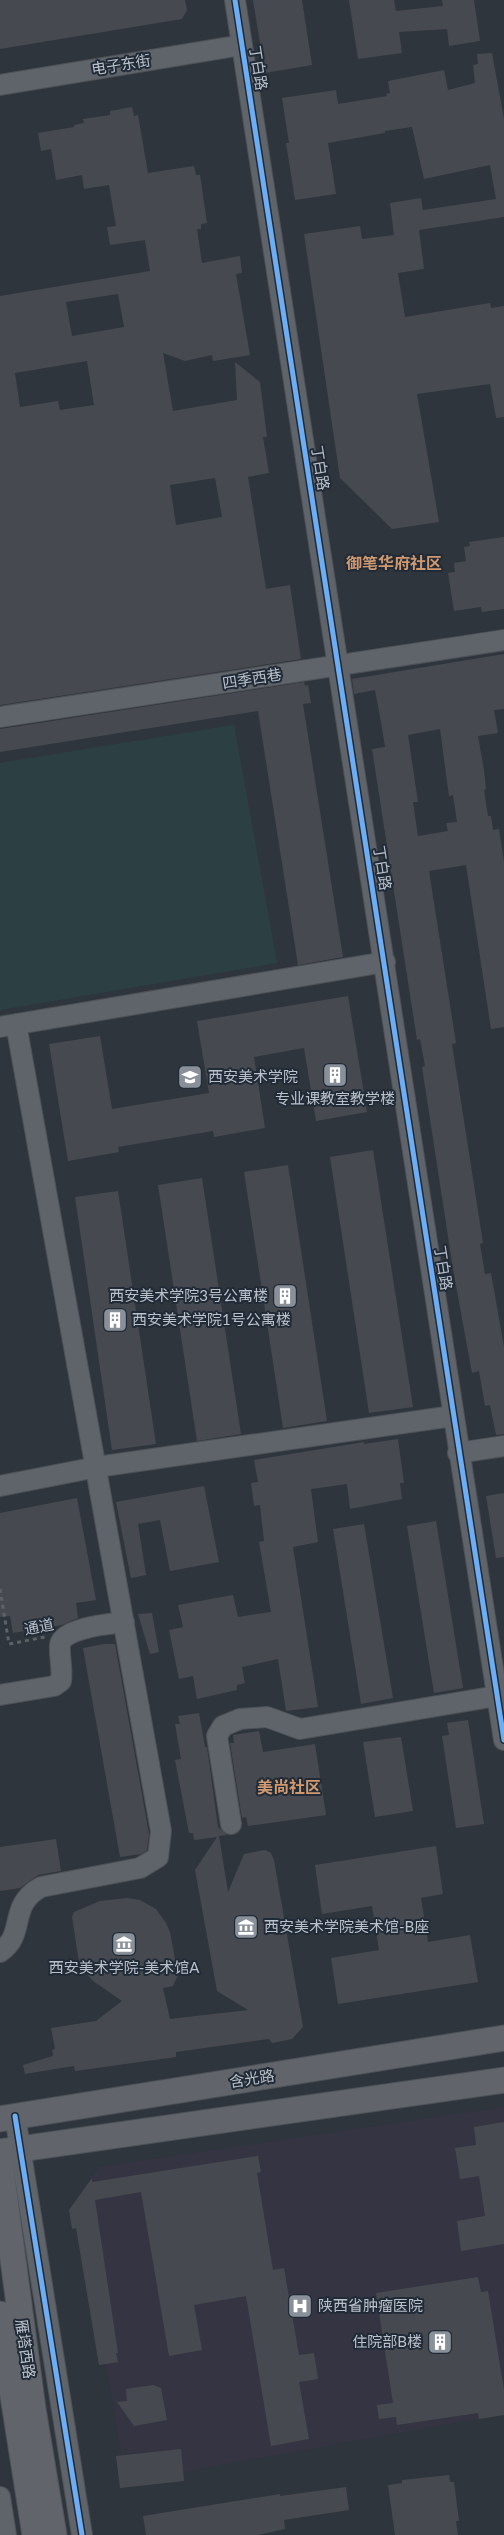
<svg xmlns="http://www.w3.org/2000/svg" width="504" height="2535" font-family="Lato,'Noto Sans SC',sans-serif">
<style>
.medical{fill:#353442}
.green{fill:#2c4043}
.building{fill:#464a50;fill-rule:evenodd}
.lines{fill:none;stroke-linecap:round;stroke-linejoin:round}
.minor-casing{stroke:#4d5157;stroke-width:22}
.major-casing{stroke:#4c5158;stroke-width:27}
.path{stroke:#5d6267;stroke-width:3;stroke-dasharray:4 4;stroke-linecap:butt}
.minor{stroke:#5f636a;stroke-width:20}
.major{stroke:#61656b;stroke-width:25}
.cycleway-casing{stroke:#212b37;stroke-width:8}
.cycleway{stroke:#6dadf4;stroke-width:5}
.labels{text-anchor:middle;stroke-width:4;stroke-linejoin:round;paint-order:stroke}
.street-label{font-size:15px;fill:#bac1cb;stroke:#212b37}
.poi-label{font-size:15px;fill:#bac1cb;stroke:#212b37;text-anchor:start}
.neighbourhood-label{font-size:16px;font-weight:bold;fill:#d1996f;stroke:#212b37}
</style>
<rect width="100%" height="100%" fill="#2f353c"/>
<path class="medical" d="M504 2107V2414L126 2482 77 2198 99 2167Z"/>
<path class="green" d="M234 725 277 963 0 1010V763Z"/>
<path class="building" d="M0 0H185L187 10 182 19 0 49Z
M253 0H302L312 65 265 73Z
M349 0H394L396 11 443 6 442 0H474L480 41 449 46 447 29 399 32 402 53 358 59Z
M492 53 504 119V217L419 230 424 269 398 273 405 317 490 303 491 308 504 306V417L496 418 490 384 417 394 439 522 392 529 340 478 304 234 360 226 362 239 394 235 390 203 421 198 423 210 496 199 490 165 424 179 412 127 385 131V133L328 143 336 194 295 200 286 143H289L282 98 336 90 338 104 387 96 386 94 390 93 388 81 444 70 448 90 475 83 473 65 478 64 477 54Z
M132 107 134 116 138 115 148 173 194 166 196 175H200L207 223 201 224V229H197L202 263 240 256 242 273 236 274 250 355 213 361 212 355 185 361 163 353 173 411 237 400 235 362 260 382 267 437H263L269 473 248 477 266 589 290 585 301 659 0 705V296L150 271 145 240 110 245 107 227 116 226 109 185 84 189 82 175 56 180 51 149 41 151 38 133 74 127V125L84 123 83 119 110 115V111ZM118 294 124 327 72 336 66 302ZM87 361 94 405 60 410 58 401 20 407 15 373ZM215 478 222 517 176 525 170 485Z
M504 537V609L482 612 481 607 454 611 448 573 455 572 454 563 466 561 464 547 470 546 469 542Z
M504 654V709L494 710 498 733 478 736 484 770 486 789 484 790 488 816H491L493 830 499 829 504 862V1027L491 1029 466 865 429 871 456 1043 452 1044 483 1243 480 1244 485 1274 491 1273 504 1347V1434L496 1435 490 1405 485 1406 479 1371 472 1373 453 1269 422 1067 425 1066 420 1039 417 1040 372 749 385 747 382 728 375 690 354 694 352 679ZM440 729 449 796 453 795 457 822 446 823 448 831 418 836 413 802H418L408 735Z
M304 682 305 686 308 685 311 703 303 704 343 957 298 965 258 711 0 752V729Z
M348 996 367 1112 316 1121 304 1048 254 1057 265 1128 214 1137 213 1131 118 1147 119 1152 68 1161 49 1044 100 1036 112 1109 118 1108 209 1093 197 1021Z
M373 1150 413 1407 369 1413 330 1157Z
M288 1165 327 1421 283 1428 244 1172Z
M202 1178 241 1434 197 1441 158 1185Z
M118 1191 156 1444 112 1450 75 1197Z
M398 1439 404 1483H400L402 1499 350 1509 347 1484 311 1489 318 1542 293 1547 318 1707 286 1711 278 1659 242 1667 245 1683 237 1685V1690L197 1699 193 1676 179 1679 169 1630 183 1627 178 1605 233 1595 238 1617 271 1612 259 1542 264 1541 260 1505 254 1506 251 1483 258 1482 254 1460 364 1442V1444Z
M204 1486 219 1562 170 1571 160 1520 138 1524 146 1575 131 1578 116 1502Z
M504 1493V1557L496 1558 486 1496Z
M77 1498 96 1600 76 1603 78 1618 62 1625 13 1633 10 1616 0 1617V1513Z
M436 1521 463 1688 434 1693 407 1526Z
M364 1524 393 1698 361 1704 333 1529Z
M152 1613 159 1652 150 1654 138 1614Z
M104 1644H115L149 1834 147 1850 141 1854 120 1857 83 1648Z
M199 1713 205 1747H207L218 1827 227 1835 219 1836 228 1892 244 1854 265 1850 271 1853 274 1860 303 2027 292 2039 272 2043 269 2039 261 2040 176 2052V2057L75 2071 74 2066 25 2074 23 2065 53 2056 52 2050 55 2049 51 2028 96 2021 122 2001 93 1981 80 1966 78 1956 72 1917 74 1912 100 1901 127 1898 140 1900 156 1909 166 1923 170 1932 178 1975 173 1986 163 1988 170 2019 248 2010 217 1991 195 1870 217 1837 194 1840 193 1833H189L175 1760 181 1759 175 1724H180L178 1716Z
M468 1720 484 1824 456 1828 442 1736 449 1735 447 1723Z
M259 1731 263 1752 315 1744 326 1815 248 1826 246 1817 242 1818 230 1743H234L233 1735Z
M401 1737 413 1811 375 1817 363 1742Z
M56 1839 61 1871 38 1875 20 1888 0 1891V1847Z
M436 1846 443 1894 421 1898 428 1942 470 1935 478 1982 338 2004 331 1958 379 1950 372 1906 322 1914 315 1865Z
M504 2122V2244L461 2251 457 2221 485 2216 479 2176 460 2179 455 2148 476 2145 474 2127Z
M258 2156 261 2172 257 2173 273 2270 284 2268 299 2355 314 2353 318 2379 299 2382 309 2439 271 2446 246 2296 194 2305 202 2350 169 2356 141 2192 95 2200 118 2353H116L118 2362 99 2365 76 2228 72 2229 69 2210 92 2178V2182Z
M478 2277 481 2292 488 2291 504 2390V2415L479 2419 478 2413 397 2425 396 2417 379 2419 377 2405 393 2403 376 2293Z
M153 2385 161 2388 167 2420 134 2426 117 2402 127 2401 126 2389Z
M181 2449 184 2481 120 2488 116 2456Z
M449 2475 450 2482H454L459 2521H456L458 2535H395L388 2485 402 2483V2480Z
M346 2487 349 2510 284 2520 285 2529 258 2535H146L143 2516 280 2494V2496Z"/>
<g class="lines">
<defs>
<path id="minor" d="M235 0 504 1740
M0 85 242 45
M0 717 504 640
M0 1027 385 962
M458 1453 504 1446
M0 1486 97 1467 453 1416
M0 1695 54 1686 61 1681C63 1668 59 1657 60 1645 62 1628 109 1624 124 1622
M231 1824 217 1736 223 1726 240 1719 267 1717 300 1729 497 1696
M0 1952C27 1934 7 1906 41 1887L140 1868 158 1857 161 1831 16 1024
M15 2116 82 2535
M0 2497 6 2535"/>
<path id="major" d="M0 2119 504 2038
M0 2152 504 2080
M0 2162 33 2409 54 2535
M0 2314 35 2535"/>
</defs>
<use href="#minor" class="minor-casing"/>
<use href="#major" class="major-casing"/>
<path class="path" d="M0 1589 9 1644 45 1637"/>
<use href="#minor" class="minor"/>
<use href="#major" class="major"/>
<defs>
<path id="cycleway" d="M235 0 504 1740
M15 2116 82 2535"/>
</defs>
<use href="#cycleway" class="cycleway-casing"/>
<use href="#cycleway" class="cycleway"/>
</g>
<defs>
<symbol id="building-square" viewBox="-11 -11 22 22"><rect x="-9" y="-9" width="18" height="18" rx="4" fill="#899099" stroke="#212b37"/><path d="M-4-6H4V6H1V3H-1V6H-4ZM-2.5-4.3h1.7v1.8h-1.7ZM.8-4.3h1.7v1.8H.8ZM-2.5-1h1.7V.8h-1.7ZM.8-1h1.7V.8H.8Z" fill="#fff"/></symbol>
<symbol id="university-square" viewBox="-11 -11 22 22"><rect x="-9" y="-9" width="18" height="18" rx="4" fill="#899099" stroke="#212b37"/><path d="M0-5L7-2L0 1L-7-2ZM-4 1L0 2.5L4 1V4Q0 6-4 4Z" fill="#fff"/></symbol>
<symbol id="museum-square" viewBox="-11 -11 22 22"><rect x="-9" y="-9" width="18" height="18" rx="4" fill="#899099" stroke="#212b37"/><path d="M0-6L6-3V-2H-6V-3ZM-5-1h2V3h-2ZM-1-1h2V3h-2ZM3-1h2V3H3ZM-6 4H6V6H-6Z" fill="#fff"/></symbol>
<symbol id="hospital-square" viewBox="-11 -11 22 22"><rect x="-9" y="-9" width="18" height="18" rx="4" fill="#899099" stroke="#212b37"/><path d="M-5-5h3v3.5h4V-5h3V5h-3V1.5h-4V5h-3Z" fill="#fff"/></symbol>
</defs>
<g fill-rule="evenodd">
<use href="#building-square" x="321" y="1061" width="28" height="28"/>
<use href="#university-square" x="176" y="1063" width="28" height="28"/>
<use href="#building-square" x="271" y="1282" width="28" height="28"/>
<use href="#building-square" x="101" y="1306" width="28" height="28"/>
<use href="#museum-square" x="232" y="1913" width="28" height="28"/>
<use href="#museum-square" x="110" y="1930" width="28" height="28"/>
<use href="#hospital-square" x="286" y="2292" width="28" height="28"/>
<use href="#building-square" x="426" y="2328" width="28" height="28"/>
</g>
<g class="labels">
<g class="street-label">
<text transform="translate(121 65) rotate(-9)" y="5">电子东街</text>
<text transform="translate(258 68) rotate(81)" y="5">丁白路</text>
<text transform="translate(320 468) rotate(81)" y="5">丁白路</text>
<text transform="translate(252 679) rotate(-9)" y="5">四季西巷</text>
<text transform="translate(382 868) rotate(81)" y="5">丁白路</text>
<text transform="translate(443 1268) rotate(81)" y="5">丁白路</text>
<text transform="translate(39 1627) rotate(-11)" y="5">通道</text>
<text transform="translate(252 2079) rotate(-9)" y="5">含光路</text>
<text transform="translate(25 2349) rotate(82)" y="5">雁塔西路</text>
</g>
<g class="poi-label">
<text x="208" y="1082">西安美术学院</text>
<text x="335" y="1104" text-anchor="middle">专业课教室教学楼</text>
<text x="268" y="1301" text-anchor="end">西安美术学院3号公寓楼</text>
<text x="132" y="1325">西安美术学院1号公寓楼</text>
<text x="264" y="1932">西安美术学院美术馆-B座</text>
<text x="124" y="1973" text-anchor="middle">西安美术学院-美术馆A</text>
<text x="318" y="2311">陕西省肿瘤医院</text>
<text x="422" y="2347" text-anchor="end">住院部B楼</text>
</g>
<g class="neighbourhood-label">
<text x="394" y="569">御笔华府社区</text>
<text x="289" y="1793">美尚社区</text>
</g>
</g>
</svg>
